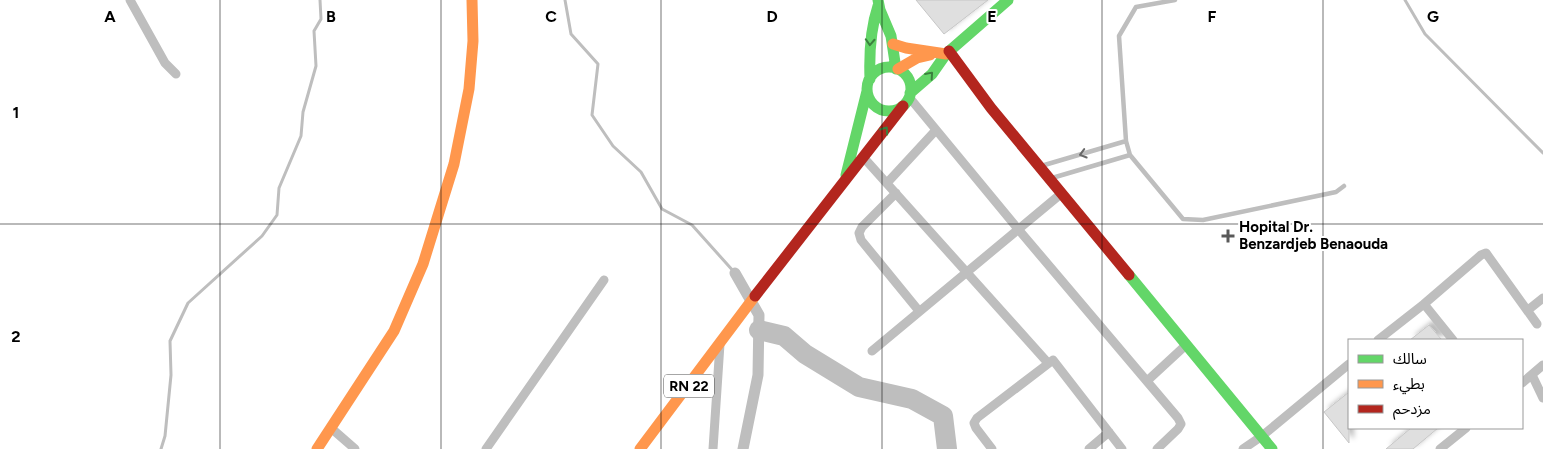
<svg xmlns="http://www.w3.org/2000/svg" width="1543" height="449" font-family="Figtree,'Noto Sans Arabic',sans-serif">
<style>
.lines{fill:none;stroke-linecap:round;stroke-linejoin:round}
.stream{stroke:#bebebe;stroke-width:3}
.canal{stroke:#bebebe;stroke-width:11}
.river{stroke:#bebebe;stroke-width:20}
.building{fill:#dfdfdf;stroke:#c6c6c6;filter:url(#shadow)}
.lane{stroke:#bebebe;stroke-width:4.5}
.street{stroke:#bebebe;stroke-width:9}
.fast{stroke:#63d668;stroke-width:11}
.slow{stroke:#ff974d;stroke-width:11}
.jam{stroke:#b3261e;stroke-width:11}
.oneway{stroke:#3b803e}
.oneway2{stroke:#686868}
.grid{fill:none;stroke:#000;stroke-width:1;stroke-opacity:0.55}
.poi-dot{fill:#595959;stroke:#fff;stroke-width:2}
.labels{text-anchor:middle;stroke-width:4;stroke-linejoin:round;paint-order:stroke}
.shield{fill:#fff;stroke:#4c4c4c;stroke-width:1}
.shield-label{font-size:14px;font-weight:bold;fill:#000}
.poi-label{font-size:15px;font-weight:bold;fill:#000;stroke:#fff;text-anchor:start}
.grid-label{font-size:16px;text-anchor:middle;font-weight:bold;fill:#000;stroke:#fff;stroke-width:4;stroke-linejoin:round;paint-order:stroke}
</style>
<defs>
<filter id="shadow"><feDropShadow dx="4.5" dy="-4.5" stdDeviation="2.5" flood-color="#0004"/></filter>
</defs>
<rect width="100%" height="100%" fill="#fff"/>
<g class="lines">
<path class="stream" d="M565 0 571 34 598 64 592 115 613 146 641 172 662 209 692 225 735 273
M1405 0 1425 34 1543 153
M161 449 165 436 171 375 170 341 188 303 262 236 277 215 279 188 301 136 303 112 316 66 314 31 321 19 320 0"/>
<path class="canal" d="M735 273 759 315 758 375 743 449"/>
<path class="river" d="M759 330 784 336 805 354 859 387 912 399 943 416 947 449"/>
</g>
<path class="building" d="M916 0H988L944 34Z
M1429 325 1442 340H1410Z
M1349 392V443L1324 412Z
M1411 428H1438L1413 449H1386Z"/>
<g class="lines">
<path class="lane" d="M1175 0 1136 7 1119 36 1126 141 1130 155 1183 219 1203 220 1336 192 1344 186
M1041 166 1126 141
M1052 178 1130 155"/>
<path class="street" d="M130 0 165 63 176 74
M909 97 1018 229 1178 418 1181 424 1178 429 1157 449
M864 158 1048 363
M887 183 936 130
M896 193 862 227 859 233 861 240 919 311
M1424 304 1481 255 1486 253 1537 324
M1528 310 1543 298
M1378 340 1424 304 1453 340
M872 351 1062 193
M1532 375 1543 398
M1147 381 1186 345
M1522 383 1543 365
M331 428 355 449
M486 449 604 280
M713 449 720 344
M992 449 976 428 974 423 977 418 1053 360 1122 449
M1089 449 1109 432
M1243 449 1262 436 1349 364
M1440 449 1466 428"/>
<path class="fast" d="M878 0 880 10 891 36 896 69
M867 89a22 22 0 1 1 44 0a22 22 0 1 1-44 0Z
M870 79C869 53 870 30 878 6
M910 93 932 74 946 54 1008 0
M846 175 867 91
M1129 275 1272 449"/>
<path class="slow" d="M893 44 906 48 946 54
M898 69 917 58 930 55
M317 449 394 331 423 264 454 164 469 89 473 41 472 0
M640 449 755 296"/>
<path class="jam" d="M949 51 991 108 1129 275
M755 296 903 106"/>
</g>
<defs><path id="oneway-chevron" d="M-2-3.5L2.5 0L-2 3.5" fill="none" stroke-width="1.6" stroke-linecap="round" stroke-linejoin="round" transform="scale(1.25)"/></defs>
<g class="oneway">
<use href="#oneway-chevron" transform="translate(870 42) rotate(93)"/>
<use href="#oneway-chevron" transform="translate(930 75) rotate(-49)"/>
<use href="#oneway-chevron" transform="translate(885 130) rotate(-55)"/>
</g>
<use class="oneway2" href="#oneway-chevron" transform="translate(1083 154) rotate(164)"/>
<path class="grid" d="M220 0V449M441 0V449M661 0V449M882 0V449M1102 0V449M1323 0V449M0 224H1543"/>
<path class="poi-dot" d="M1225.5 228.5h5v5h5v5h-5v5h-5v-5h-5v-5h5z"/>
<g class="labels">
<rect class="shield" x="664" y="374.5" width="50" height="23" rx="4"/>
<g class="shield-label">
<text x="689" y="391">RN 22</text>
</g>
<g class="poi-label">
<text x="1239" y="232">Hopital Dr.<tspan x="1239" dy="17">Benzardjeb Benaouda</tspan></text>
</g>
</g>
<g class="grid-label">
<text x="110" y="22">A</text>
<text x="331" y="22">B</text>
<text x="551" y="22">C</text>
<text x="772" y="22">D</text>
<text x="992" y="22">E</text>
<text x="1212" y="22">F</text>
<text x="1433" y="22">G</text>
<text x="16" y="118">1</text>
<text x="16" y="342">2</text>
</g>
<rect x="1348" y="339" width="175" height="90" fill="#ffffff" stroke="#999999"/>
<rect x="1358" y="355" width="25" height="8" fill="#63d668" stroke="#999999"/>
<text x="1393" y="364" font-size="15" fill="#000000">سالك</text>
<rect x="1358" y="380" width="25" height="8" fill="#ff974d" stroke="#999999"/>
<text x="1393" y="389" font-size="15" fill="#000000">بطيء</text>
<rect x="1358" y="405" width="25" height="8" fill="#b3261e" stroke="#999999"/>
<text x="1393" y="414" font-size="15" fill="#000000">مزدحم</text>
</svg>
